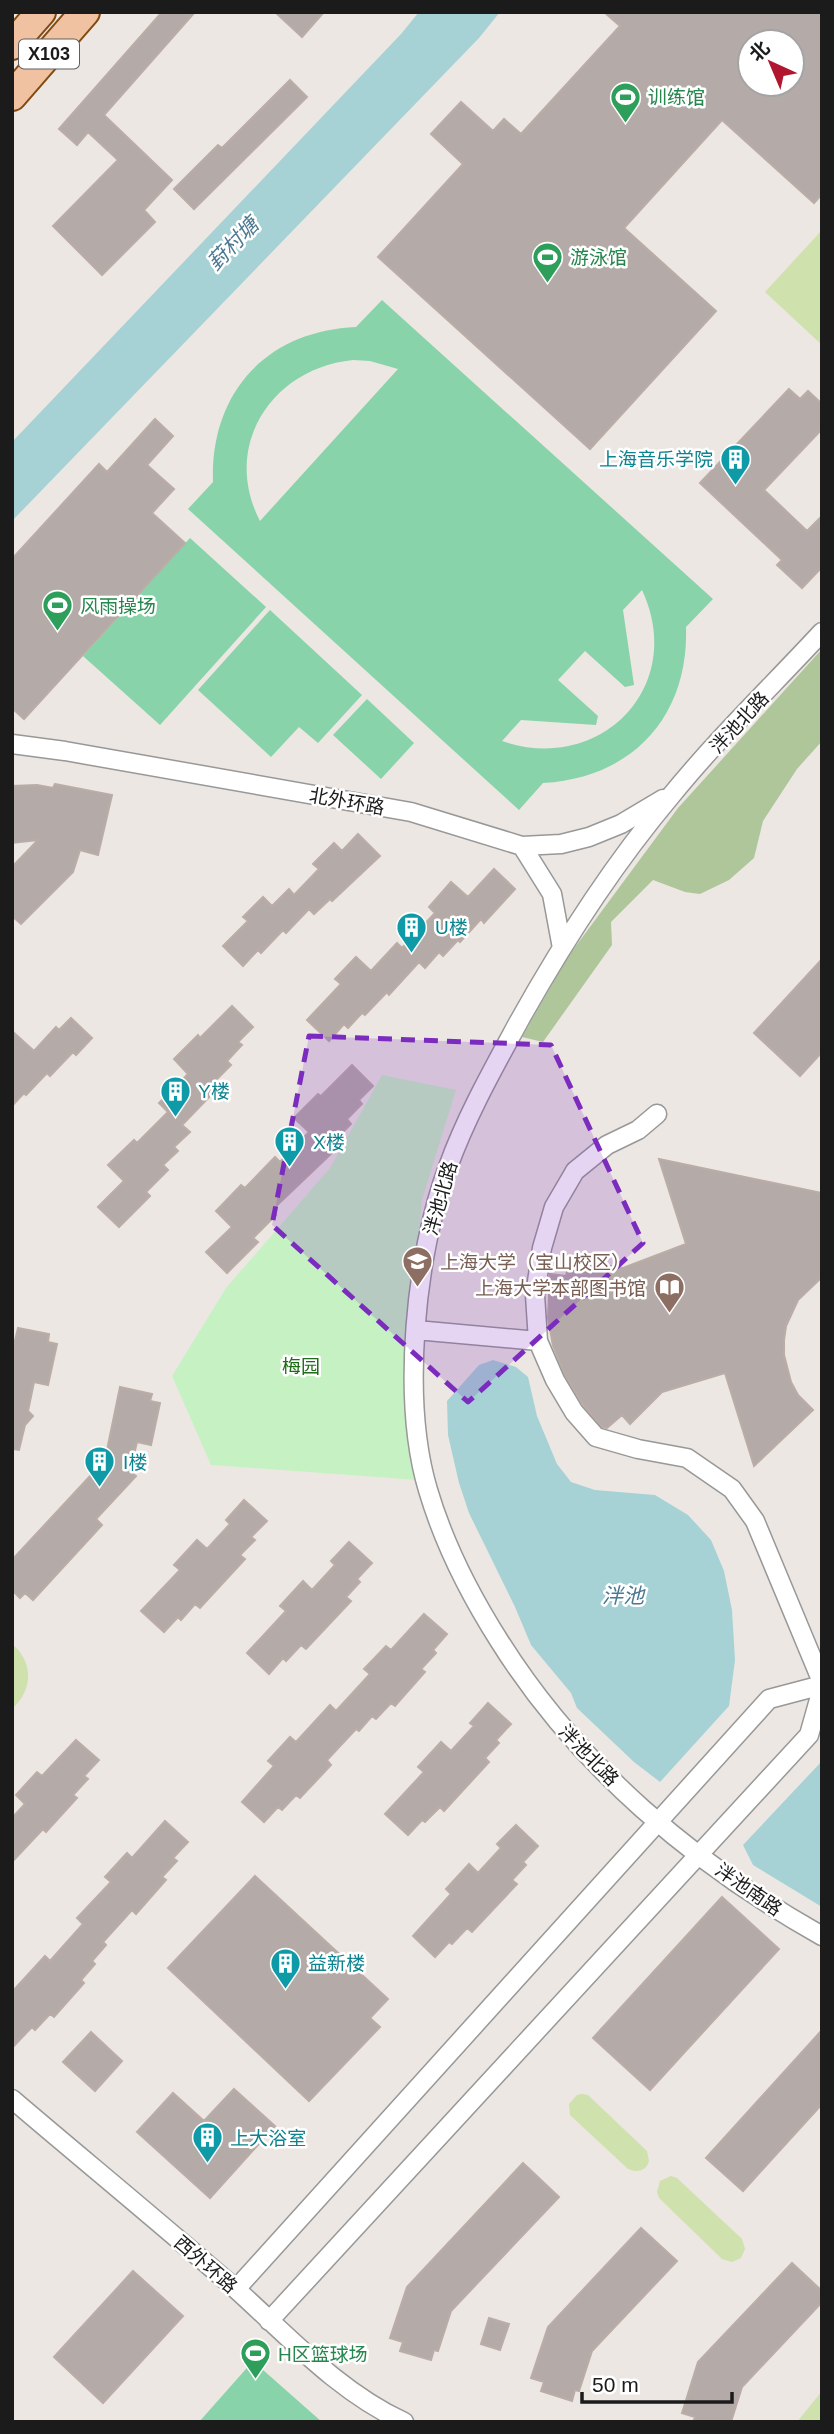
<svg xmlns="http://www.w3.org/2000/svg" width="834" height="2434" font-family="Arial,'Noto Sans SC',sans-serif">
<style>
.grass{fill:#cfe1ad}
.forest{fill:#afc69b}
.park{fill:#c6f2c3}
.pitch{fill:#88d3aa;fill-rule:evenodd}
.water{fill:#a7d2d5}
.building{fill:#b4aba8;stroke:#bbaca6;stroke-width:2;fill-rule:evenodd}
.lines{fill:none;stroke-linecap:round;stroke-linejoin:round}
.street-casing{stroke:#989898;stroke-width:21}
.primary-casing{stroke:#824a10;stroke-width:32}
.street{stroke:#fff;stroke-width:18}
.primary{stroke:#f0c2a2;stroke-width:28}
.marked{fill:#7b2cbf;fill-opacity:0.2;stroke:#7b2cbf;stroke-width:5;stroke-dasharray:14 9;stroke-linejoin:round}
.labels{text-anchor:middle;stroke-width:5;stroke-linejoin:round;paint-order:stroke}
.shield{fill:#fff;stroke:#5f5f5f;stroke-width:2}
.shield-label{font-size:18px;font-weight:bold;fill:#1b1b1b}
.leisure-label{font-size:19px;fill:#27864d;stroke:#fff;text-anchor:start}
.culture-label{font-size:19px;fill:#0d838f;stroke:#fff;text-anchor:start}
.street-label{font-size:19px;fill:#1b1b1b;stroke:#fff}
.education-label{font-size:19px;fill:#785e54;stroke:#fff;text-anchor:start}
.park-label{font-size:19px;fill:#1e6c17;stroke:#fff}
.water-label{font-size:21px;font-style:italic;fill:#4c7991;stroke:#fff}
</style>
<rect width="100%" height="100%" fill="#ece7e2"/>
<path class="grass" d="M822 230V345L765 292Z
M12 1644C34 1662 33 1690 12 1709Z
M582 2094 588 2095 647 2151 649 2161C646 2171 638 2173 628 2169L570 2115 569 2104 577 2095Z
M671 2176 677 2178 742 2239 745 2249 741 2258 732 2262 722 2259 659 2198 657 2192 660 2181Z
M822 2391V2422H797Z"/>
<path class="forest" d="M822 649V741L797 769 763 821 754 858 729 880 700 894 685 892 653 880 611 922 612 945 543 1042 522 1037 567 958 678 808Z"/>
<path class="park" d="M382 1075 456 1090 422 1200 406 1367 418 1480 211 1465 172 1376 226 1288 330 1168Z"/>
<path class="pitch" d="M382 300 713 599 686 627C689 716 633 778 543 783L519 810 188 509 213 482C210 393 266 331 356 327ZM353 360 370 361 398 369 260 521C221 446 272 368 353 360ZM642 590C687 686 601 775 502 741L521 720 596 725 598 716 558 680 585 651 625 687 634 685 623 610Z
M190 538 266 607 160 725 83 656Z
M270 610 362 695 318 743 299 727 271 757 198 690Z
M367 699 414 743 381 779 333 735Z
M253 2361 322 2422H199Z"/>
<path class="water" d="M419 12H500L479 38 12 521V442L401 34Z
M493 1360 516 1367 528 1377 537 1416 557 1464 571 1482 595 1490 655 1495 688 1515 711 1540 724 1571 732 1610 735 1660 729 1706 660 1782 634 1762 577 1708 571 1693 531 1645 515 1607 469 1513 459 1483 448 1435 447 1401 479 1365Z
M822 1761V1907L753 1865 743 1845Z"/>
<path class="building" d="M162 12H195L104 115 172 180 144 210 155 222 102 275 53 226 118 160 88 132 77 145 59 129Z
M275 12H324L302 37Z
M604 12H822V194L814 203 722 120 624 228 716 311 590 449 378 257 463 164 431 134 461 102 493 131 504 119 521 134 620 26ZM750 42H792V84H750Z
M290 80 307 97 194 209 174 189 218 145 222 148Z
M789 389 800 399 808 391 822 404V429L764 490 807 531 822 516V567L802 588 777 565 782 560 700 483Z
M155 419 173 436 147 465 174 489 152 513 185 543 24 719 12 708V559L99 464 107 472Z
M55 784 112 795 98 855 80 850 73 872 21 924 12 916V867L38 840 12 843V786L37 785 53 788Z
M358 834 380 856 332 901 330 899 314 914 309 909 286 933 283 930 261 953 258 950 243 966 223 946 248 921 243 917 263 897 272 906 289 889 294 895 319 869 313 864 334 843 342 851Z
M494 869 515 889 484 923 481 919 460 942 458 940 443 956 439 952 425 968 419 962 389 995 387 992 365 1015 362 1013 348 1028 344 1024 329 1041 307 1020 341 984 335 979 356 957 371 971 397 943 402 948 435 913 429 907 451 882 468 897Z
M822 959V1052L800 1076 754 1033Z
M232 1006 253 1027 238 1042 242 1045 227 1061 231 1065 209 1087 214 1092 182 1125 190 1132 174 1147 178 1151 163 1165 168 1170 146 1192 150 1196 119 1227 98 1207 124 1181 108 1165 134 1140 137 1143 168 1112 159 1103 188 1074 174 1059 198 1035 200 1038Z
M71 1018 92 1038 76 1055 73 1052 50 1076 47 1073 26 1095 24 1093 12 1106V1031L34 1051 56 1027 59 1030Z
M352 1065 373 1086 359 1100 362 1104 347 1119 351 1124 329 1146 334 1151 271 1211 276 1215 253 1238 258 1242 227 1273 206 1252 232 1227 216 1211 241 1185 245 1188 275 1157 280 1162 309 1132 294 1118 318 1094 321 1096Z
M659 1159 822 1193V1277L798 1300 786 1326 784 1340V1355L791 1382 798 1395 813 1410 754 1466 725 1373 662 1392 630 1424 622 1415 607 1428 602 1427 583 1405 565 1375 553 1346 548 1318 550 1274 566 1276 570 1259 623 1268 686 1244Z
M18 1328 49 1334 48 1342 57 1344 48 1385 34 1382 28 1411 33 1416 25 1425 19 1450 12 1449V1353Z
M120 1387 152 1394 150 1401 160 1403 151 1445 137 1442 130 1471 136 1476 96 1519 102 1525 33 1600 25 1593 20 1598 12 1590V1560L91 1475 100 1484Z
M244 1500 267 1521 251 1537 255 1540 240 1555 245 1559 200 1608 195 1604 181 1620 178 1617 164 1632 141 1611 180 1570 174 1565 197 1540 207 1549 230 1524 226 1520Z
M349 1542 372 1563 357 1579 360 1582 346 1597 351 1601 306 1649 301 1645 286 1661 283 1658 269 1674 247 1653 286 1611 280 1606 303 1581 312 1590 335 1565 331 1561Z
M424 1614 447 1634 433 1650 436 1653 421 1669 425 1672 395 1706 391 1703 376 1719 372 1716 359 1731 356 1729 327 1760 331 1765 300 1798 296 1795 282 1810 278 1807 264 1822 242 1802 274 1766 268 1761 290 1737 296 1742 330 1705 336 1711 370 1674 364 1669 386 1646 391 1650Z
M488 1703 511 1724 496 1740 499 1743 485 1758 489 1762 444 1811 440 1807 425 1822 422 1820 408 1835 385 1814 424 1772 418 1767 441 1742 451 1751 474 1726 470 1723Z
M76 1740 99 1760 84 1776 88 1779 73 1795 77 1798 46 1832 43 1829 12 1862V1818L25 1804 16 1795 37 1772 42 1776Z
M165 1821 188 1842 173 1858 177 1861 162 1877 166 1880 136 1914 132 1910 103 1942 106 1945 92 1961 95 1964 81 1980 84 1983 54 2017 50 2014 35 2030 32 2027 12 2048V1992L45 1956 50 1961 83 1924 77 1918 111 1882 105 1877 127 1853 132 1858Z
M516 1825 538 1846 523 1862 526 1865 512 1880 517 1884 472 1932 467 1928 452 1944 449 1942 435 1957 413 1936 451 1894 446 1889 469 1864 478 1873 501 1848 497 1844Z
M255 1876 388 1999 370 2018 380 2027 309 2101 168 1968Z
M722 1897 779 1949 650 2090 593 2038Z
M822 2030V2104L743 2191 706 2158Z
M91 2032 122 2061 95 2091 63 2062Z
M234 2089 275 2126 210 2198 137 2132 173 2093 204 2121Z
M523 2163 559 2197 451 2311 438 2351 434 2350 431 2360 400 2351 403 2342 390 2338 407 2287Z
M641 2228 677 2261 592 2351 579 2391 575 2390 572 2401 541 2391 544 2382 531 2378 548 2327Z
M792 2263 822 2291V2302L742 2387 731 2422H693L695 2417 682 2413 698 2362Z
M133 2271 183 2316 103 2403 54 2357Z
M489 2318 509 2324 500 2350 481 2344Z"/>
<g class="lines">
<defs>
<path id="street" d="M822 632C771 687 717 739 670 797 612 866 562 944 518 1023 493 1069 466 1117 448 1167 415 1255 401 1400 428 1490 444 1544 470 1595 500 1642 578 1766 695 1865 822 1936
M12 744 65 751 411 812 522 846 561 844 589 837 621 824 663 799
M522 846 552 894 562 948
M657 1114 638 1130 607 1145 575 1171 554 1207 542 1248 535 1295 538 1341 555 1380 574 1412 596 1437 638 1449 687 1458 732 1489 755 1521 822 1682
M416 1330 538 1341
M12 2099C87 2163 163 2225 237 2290 290 2338 339 2392 404 2422
M236 2289 769 1699 822 1685
M269 2321 809 1735 822 1689"/>
<path id="primary" d="M12 45 41 12
M12 96 85 12"/>
</defs>
<use href="#street" class="street-casing"/>
<use href="#primary" class="primary-casing"/>
<use href="#street" class="street"/>
<use href="#primary" class="primary"/>
</g>
<path class="marked" d="M309 1036 551 1045 643 1243 468 1402 272 1225Z"/>
<defs>
<symbol id="stadium-pin" viewBox="-11 -11 22 30"><path d="M0 17L-7.5 6A9.5 9.5 0 1 1 7.5 6Z" fill="#2e9e5b" stroke="#fff"/><path d="M0-5a6.5 5 0 1 0 0 10a6.5 5 0 1 0 0-10ZM-3.5-1.8h7v3.6h-7Z" fill="#fff"/></symbol>
<symbol id="building-pin" viewBox="-11 -11 22 30"><path d="M0 17L-7.5 6A9.5 9.5 0 1 1 7.5 6Z" fill="#0f9aa8" stroke="#fff"/><path d="M-4-6H4V6H1V3H-1V6H-4ZM-2.5-4.3h1.7v1.8h-1.7ZM.8-4.3h1.7v1.8H.8ZM-2.5-1h1.7V.8h-1.7ZM.8-1h1.7V.8H.8Z" fill="#fff"/></symbol>
<symbol id="university-pin" viewBox="-11 -11 22 30"><path d="M0 17L-7.5 6A9.5 9.5 0 1 1 7.5 6Z" fill="#8d6e63" stroke="#fff"/><path d="M0-5L7-2L0 1L-7-2ZM-4 1L0 2.5L4 1V4Q0 6-4 4Z" fill="#fff"/></symbol>
<symbol id="library-pin" viewBox="-11 -11 22 30"><path d="M0 17L-7.5 6A9.5 9.5 0 1 1 7.5 6Z" fill="#8d6e63" stroke="#fff"/><path d="M-6-4Q-3-5.5-.7-3.5V5Q-3 3-6 4ZM6-4Q3-5.5 .7-3.5V5Q3 3 6 4Z" fill="#fff"/></symbol>
</defs>
<g fill-rule="evenodd">
<use href="#stadium-pin" x="608" y="80" width="35" height="47"/>
<use href="#stadium-pin" x="530" y="240" width="35" height="47"/>
<use href="#building-pin" x="718" y="442" width="35" height="47"/>
<use href="#stadium-pin" x="40" y="588" width="35" height="47"/>
<use href="#building-pin" x="394" y="910" width="35" height="47"/>
<use href="#building-pin" x="158" y="1074" width="35" height="47"/>
<use href="#building-pin" x="272" y="1124" width="35" height="47"/>
<use href="#university-pin" x="400" y="1244" width="35" height="47"/>
<use href="#library-pin" x="652" y="1270" width="35" height="47"/>
<use href="#building-pin" x="82" y="1444" width="35" height="47"/>
<use href="#building-pin" x="268" y="1946" width="35" height="47"/>
<use href="#building-pin" x="190" y="2120" width="35" height="47"/>
<use href="#stadium-pin" x="238" y="2336" width="35" height="47"/>
</g>
<g class="labels">
<rect class="shield" x="19" y="39.5" width="60" height="29" rx="5"/>
<g class="shield-label">
<text x="49" y="60">X103</text>
</g>
<g class="leisure-label">
<text x="648" y="104">训练馆</text>
<text x="570" y="264">游泳馆</text>
<text x="80" y="613">风雨操场</text>
<text x="278" y="2361">H区篮球场</text>
</g>
<g class="culture-label">
<text x="713" y="466" text-anchor="end">上海音乐学院</text>
<text x="435" y="934">U楼</text>
<text x="198" y="1098">Y楼</text>
<text x="313" y="1149">X楼</text>
<text x="123" y="1469">I楼</text>
<text x="308" y="1970">益新楼</text>
<text x="230" y="2145">上大浴室</text>
</g>
<g class="street-label">
<text transform="translate(739 722) rotate(-47)" y="7">泮池北路</text>
<text transform="translate(347 801) rotate(10)" y="7">北外环路</text>
<text transform="translate(440 1198) rotate(-74)" y="7">泮池北路</text>
<text transform="translate(589 1755) rotate(46)" y="7">泮池北路</text>
<text transform="translate(749 1889) rotate(35)" y="7">泮池南路</text>
<text transform="translate(206 2264) rotate(41)" y="7">西外环路</text>
</g>
<g class="education-label">
<text x="440" y="1269">上海大学（宝山校区）</text>
<text x="646" y="1295" text-anchor="end">上海大学本部图书馆</text>
</g>
<g class="park-label">
<text x="301" y="1373">梅园</text>
</g>
<g class="water-label">
<text transform="translate(233 244) rotate(-46)" y="7">葑村塘</text>
<text x="623" y="1603">泮池</text>
</g>
</g>
<rect width="834" height="2434" fill="none" stroke="#1b1b1b" stroke-width="28"/>
<g transform="translate(771 63) rotate(316)"><circle r="33" fill="#ffffff" stroke="#a4a4a4" stroke-width="2"/>
<path d="M0-5L12 26L0 18L-12 26Z" fill="#b0162f"/>
<text y="-10" font-size="19" font-weight="bold" text-anchor="middle" fill="#1b1b1b">北</text>
</g>
<path d="M582 2392v10h150v-10" fill="none" stroke="#1b1b1b" stroke-width="3.5"/>
<text x="592" y="2392" font-size="21" fill="#1b1b1b" stroke="#ffffff" stroke-width="5" paint-order="stroke">50 m</text>
</svg>
